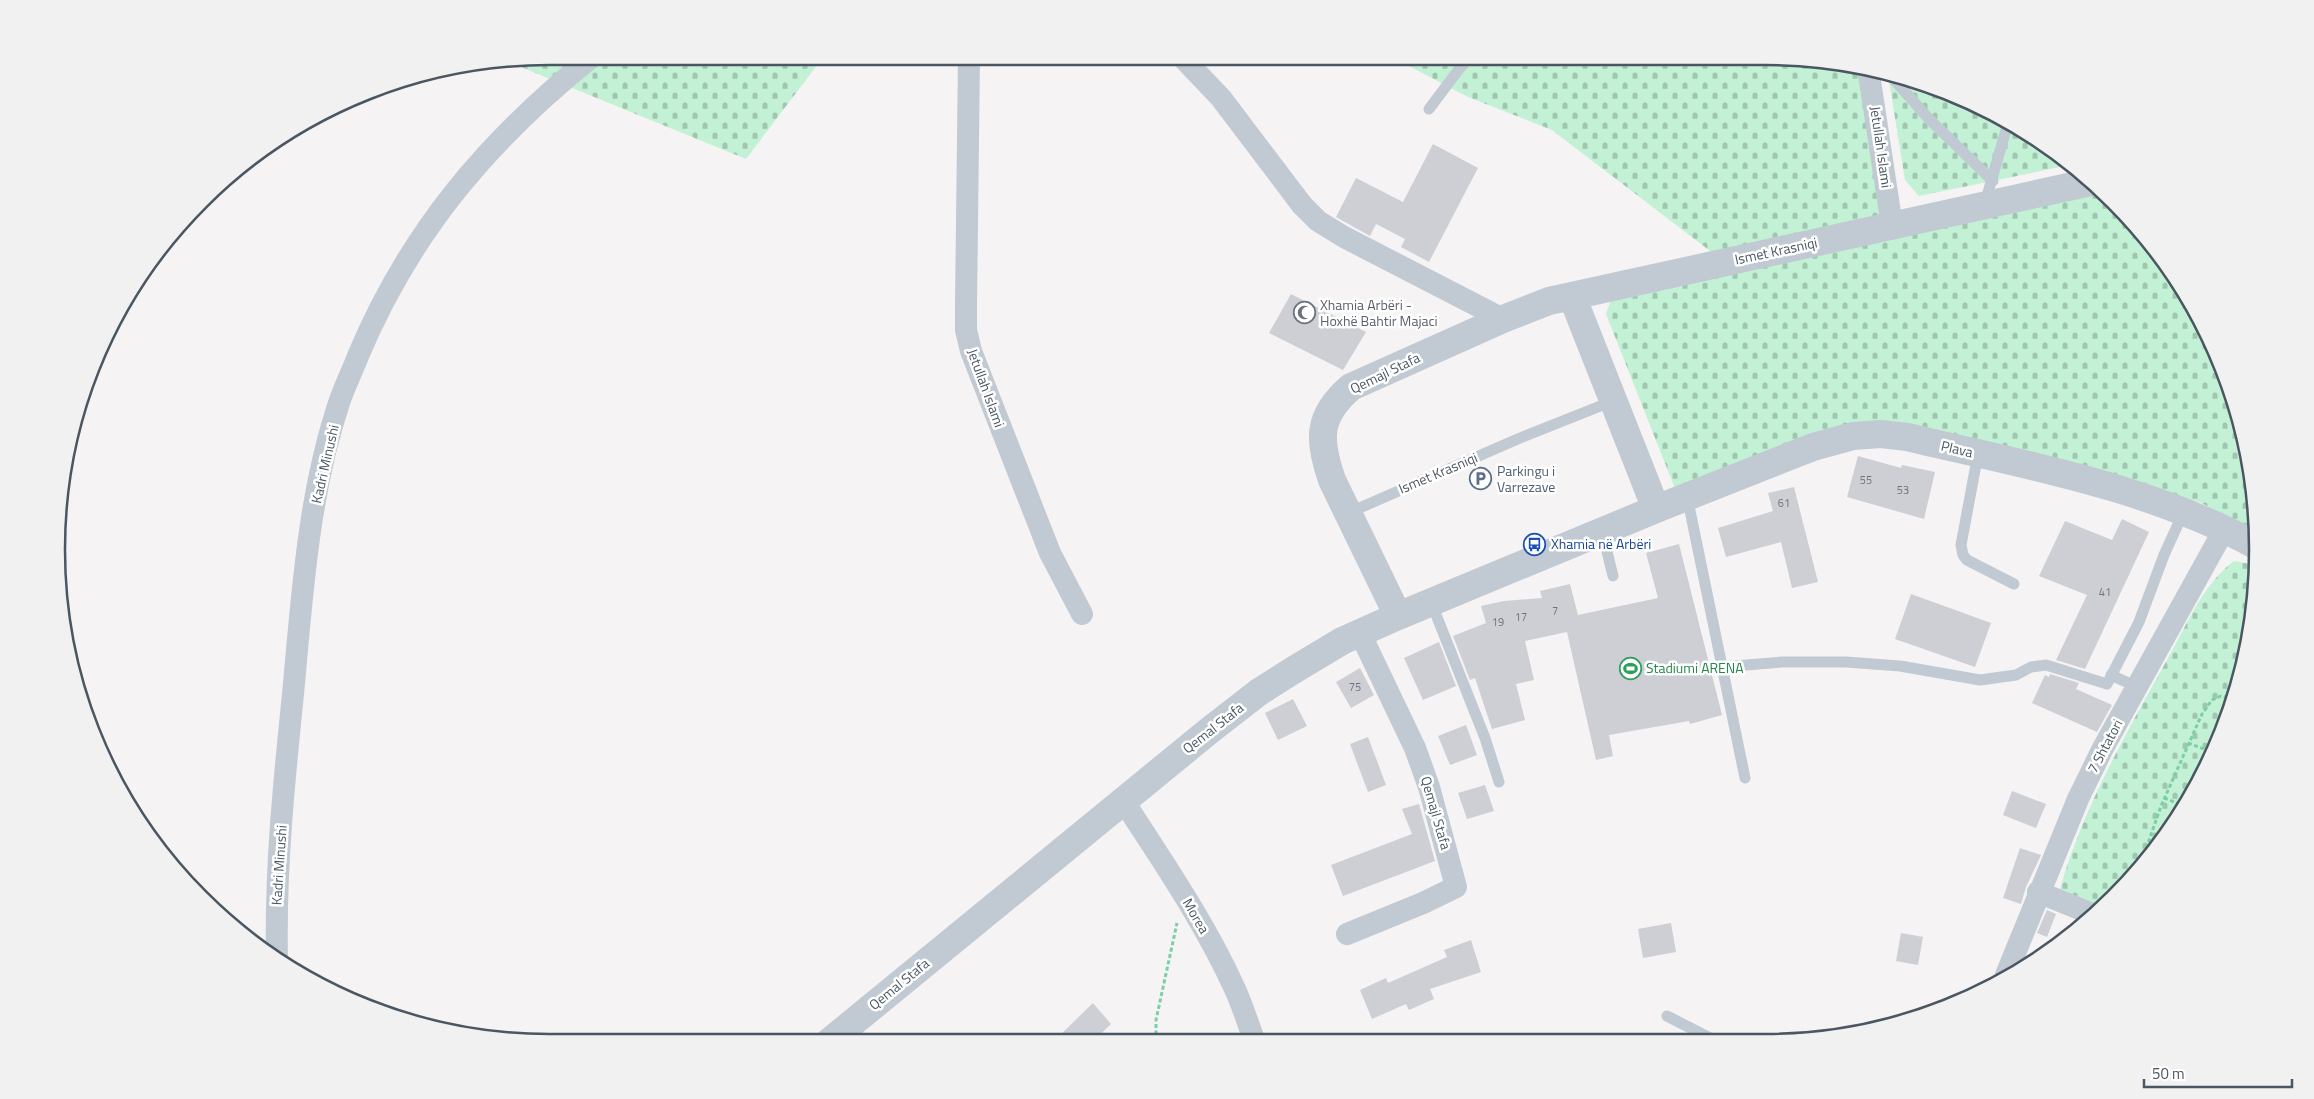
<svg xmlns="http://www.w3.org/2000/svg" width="2314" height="1099" font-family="'Titillium Web',sans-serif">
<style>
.cemetery{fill:url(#cemetery-stones)}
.building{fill:#cdcfd5}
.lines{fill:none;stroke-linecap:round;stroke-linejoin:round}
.path{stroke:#7ad0a6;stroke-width:3;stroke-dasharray:4 2.5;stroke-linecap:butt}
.service{stroke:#c1cad2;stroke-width:11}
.minor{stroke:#c1cad2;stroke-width:22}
.tertiary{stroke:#c1cad2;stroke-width:28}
.labels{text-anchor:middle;stroke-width:5;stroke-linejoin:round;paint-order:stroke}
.number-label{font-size:11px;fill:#6b747e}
.street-label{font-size:14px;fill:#4a5661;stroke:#fff}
.worship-label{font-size:14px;fill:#5b616d;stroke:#fff;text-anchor:start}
.service-label{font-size:14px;fill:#4e5e75;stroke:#fff;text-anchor:start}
.transit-label{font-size:14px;fill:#164399;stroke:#fff;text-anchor:start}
.leisure-label{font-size:14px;fill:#27864d;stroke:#fff;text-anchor:start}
.rim{fill:none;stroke:#4a5661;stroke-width:2.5}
</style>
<defs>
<pattern id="cemetery-stones" width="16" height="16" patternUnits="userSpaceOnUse" patternTransform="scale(1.25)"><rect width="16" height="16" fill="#c3f1d5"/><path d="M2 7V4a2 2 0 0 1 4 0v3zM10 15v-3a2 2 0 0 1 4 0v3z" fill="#a0c6b0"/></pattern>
</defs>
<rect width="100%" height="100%" fill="#f5f3f3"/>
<path class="cemetery" d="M550 56H824L746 159 506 61Z
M1390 56H1765L1857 65 1861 78 1881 215 1714 254 1552 130 1468 97Z
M1888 74 1953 94 2038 139 2070 165 1919 196 1905 180Z
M2097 187 2113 201 2174 275 2220 360 2248 453 2256 531 2201 503 2124 479 1896 426 1676 491 1606 314 1611 300Z
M2234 561 2256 565 2248 645 2220 738 2156 850 2099 907 2060 889C2083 807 2127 732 2168 658 2187 625 2203 584 2234 561Z"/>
<path class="building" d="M1433 144 1478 168 1429 262 1401 247 1405 239 1376 224 1370 236 1336 217 1356 178 1403 202Z
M1291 294 1366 332 1343 370 1269 333Z
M1858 456 1901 468 1902 465 1935 472 1924 519 1847 497Z
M1794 487 1818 582 1792 588 1781 542 1726 557 1718 528 1773 511 1768 493Z
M2122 519 2149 532 2085 669 2056 660 2087 595 2039 576 2065 521 2112 540Z
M1679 544 1722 715 1690 724 1689 721 1609 735 1613 756 1596 760 1567 632 1525 641 1534 680 1516 684 1525 720 1492 729 1475 678 1470 680 1453 636 1486 623 1481 606 1504 601 1542 598 1540 591 1570 584 1578 615 1658 598 1646 553Z
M1911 594 1991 623 1975 667 1895 639Z
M1439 642 1456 686 1423 700 1404 658Z
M1360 668 1374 695 1351 708 1336 682Z
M2050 674 2079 683 2076 689 2112 705 2097 732 2032 703 2045 675 2049 677Z
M1293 699 1307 726 1278 740 1265 713Z
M1466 725 1477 755 1450 765 1438 736Z
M1368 737 1386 785 1368 792 1350 744Z
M1485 785 1494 811 1467 819 1458 793Z
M2012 791 2046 804 2036 828 2003 815Z
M1419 804 1435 861 1343 896 1331 865 1412 834 1402 809Z
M2020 848 2041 855 2026 887 2021 904 2003 898Z
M2047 910 2056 914 2047 937 2037 933Z
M1671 923 1676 952 1643 958 1638 929Z
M1901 933 1923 937 1918 965 1896 961Z
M1471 940 1481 972 1430 989 1434 999 1409 1010 1406 1004 1372 1019 1360 990 1386 978 1388 983 1447 957 1444 950Z
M1093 1003 1111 1024 1093 1041H1054Z"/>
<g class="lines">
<path class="path" d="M2188 743 2212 752
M2164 798 2182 805
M2151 854 2147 846 2161 806 2202 714 2212 700 2221 696 2232 699
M1156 1041V1020L1177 923"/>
<path class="service" d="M1452 56 1463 64
M1890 75 1929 119 1993 181
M1429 109 1469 56
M1985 203 2008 123
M1978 454 1961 545 1963 555 1967 560 2014 584
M1687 496 1745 778
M1348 513 1520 438 1613 401
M1602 531 1613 576
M1431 602 1485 738 1499 782
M1722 667 1782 662H1846L1900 666 1980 680 2016 675 2031 667 2046 665 2107 684 2139 622 2164 555 2184 511
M2111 675 2137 687
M1667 1016 1712 1039"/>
<path class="minor" d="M969 56 966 305V330L971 351 1050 553 1082 614
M1181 56 1221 98 1302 205 1318 221 1344 237 1503 319
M1868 68 1892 226
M1123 800C1162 861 1204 921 1234 987 1242 1004 1248 1023 1254 1040
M2038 892 2092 914
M1347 934 1423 903 1456 887 1429 787 1415 748 1360 633
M277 958C275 870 284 782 293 694 302 597 308 496 339 403 344 387 352 372 358 356 410 232 488 140 593 56
M2006 975 2078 799 2103 748 2225 528"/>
<path class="tertiary" d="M1572 296 1656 509
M1398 616 1332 480C1318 440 1317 416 1351 387L1503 319 1549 301 2091 182
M829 1042 1210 730 1259 692 1292 671 1342 641 1398 616 1656 509 1813 447 1853 436 1881 434 1907 437C2026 465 2150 487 2257 546"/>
</g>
<defs>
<symbol id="mosque-ring" viewBox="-11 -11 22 22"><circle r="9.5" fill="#fff" stroke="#6b7280" stroke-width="1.5"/><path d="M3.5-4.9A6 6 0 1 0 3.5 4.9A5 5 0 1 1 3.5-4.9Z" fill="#6b7280"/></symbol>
<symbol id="parking-ring" viewBox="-11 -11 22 22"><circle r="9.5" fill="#fff" stroke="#5c6f8a" stroke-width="1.5"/><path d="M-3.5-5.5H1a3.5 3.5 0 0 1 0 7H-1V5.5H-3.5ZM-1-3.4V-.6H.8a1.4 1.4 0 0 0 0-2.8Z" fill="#5c6f8a"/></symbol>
<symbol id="bus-ring" viewBox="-11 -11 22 22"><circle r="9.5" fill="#fff" stroke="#1a4fb4" stroke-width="1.5"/><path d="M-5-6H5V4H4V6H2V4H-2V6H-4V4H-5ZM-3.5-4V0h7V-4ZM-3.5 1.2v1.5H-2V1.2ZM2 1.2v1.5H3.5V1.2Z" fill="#1a4fb4"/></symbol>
<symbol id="stadium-ring" viewBox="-11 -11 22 22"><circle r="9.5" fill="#fff" stroke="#2e9e5b" stroke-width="1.5"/><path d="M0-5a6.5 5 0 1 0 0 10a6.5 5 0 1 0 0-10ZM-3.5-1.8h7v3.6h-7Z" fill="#2e9e5b"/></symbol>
</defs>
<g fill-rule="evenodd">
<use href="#mosque-ring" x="1292" y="300" width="25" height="25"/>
<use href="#parking-ring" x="1468" y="466" width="25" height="25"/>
<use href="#bus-ring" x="1522" y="532" width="25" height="25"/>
<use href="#stadium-ring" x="1618" y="656" width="25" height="25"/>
</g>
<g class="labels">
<g class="number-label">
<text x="1866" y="484">55</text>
<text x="1903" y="494">53</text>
<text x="1784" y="507">61</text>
<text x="2105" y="596">41</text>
<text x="1555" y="615">7</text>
<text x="1521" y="621">17</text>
<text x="1498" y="626">19</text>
<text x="1355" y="691">75</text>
</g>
<g class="street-label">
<text transform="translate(1881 147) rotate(82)" y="5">Jetullah Islami</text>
<text transform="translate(1776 251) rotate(-12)" y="5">Ismet Krasniqi</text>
<text transform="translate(1385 373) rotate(-26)" y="5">Qemajl Stafa</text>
<text transform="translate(986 388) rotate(70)" y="5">Jetullah Islami</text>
<text transform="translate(1957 449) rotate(13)" y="5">Plava</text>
<text transform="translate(325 464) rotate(-77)" y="5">Kadri Minushi</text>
<text transform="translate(1438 473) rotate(-23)" y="5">Ismet Krasniqi</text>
<text transform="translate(1213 728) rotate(-38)" y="5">Qemal Stafa</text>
<text transform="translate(2105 746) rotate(-62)" y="5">7 Shtatori</text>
<text transform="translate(1436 813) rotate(74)" y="5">Qemajl Stafa</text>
<text transform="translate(279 865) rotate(-86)" y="5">Kadri Minushi</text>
<text transform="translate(1196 916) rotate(60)" y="5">Morea</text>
<text transform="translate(899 984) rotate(-39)" y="5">Qemal Stafa</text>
</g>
<g class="worship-label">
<text x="1320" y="310">Xhamia Arbëri -<tspan x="1320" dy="16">Hoxhë Bahtir Majaci</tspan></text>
</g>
<g class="service-label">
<text x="1497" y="476">Parkingu i<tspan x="1497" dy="16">Varrezave</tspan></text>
</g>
<g class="transit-label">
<text x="1551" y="549">Xhamia në Arbëri</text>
</g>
<g class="leisure-label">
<text x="1646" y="673">Stadiumi ARENA</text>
</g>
</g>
<path d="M0 0H2314V1099H0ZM549 65H1765A484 484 0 0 1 2249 549V550A484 484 0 0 1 1765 1034H549A484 484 0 0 1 65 550V549A484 484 0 0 1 549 65Z" fill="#f1f1f2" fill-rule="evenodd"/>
<path class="rim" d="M549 65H1765A484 484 0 0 1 2249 549V550A484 484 0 0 1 1765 1034H549A484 484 0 0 1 65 550V549A484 484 0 0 1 549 65Z"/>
<path d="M2144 1079v8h148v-8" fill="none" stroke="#4a5661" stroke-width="2.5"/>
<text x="2152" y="1079" font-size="15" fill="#4a5661" stroke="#ffffff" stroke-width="4" paint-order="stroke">50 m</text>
</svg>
